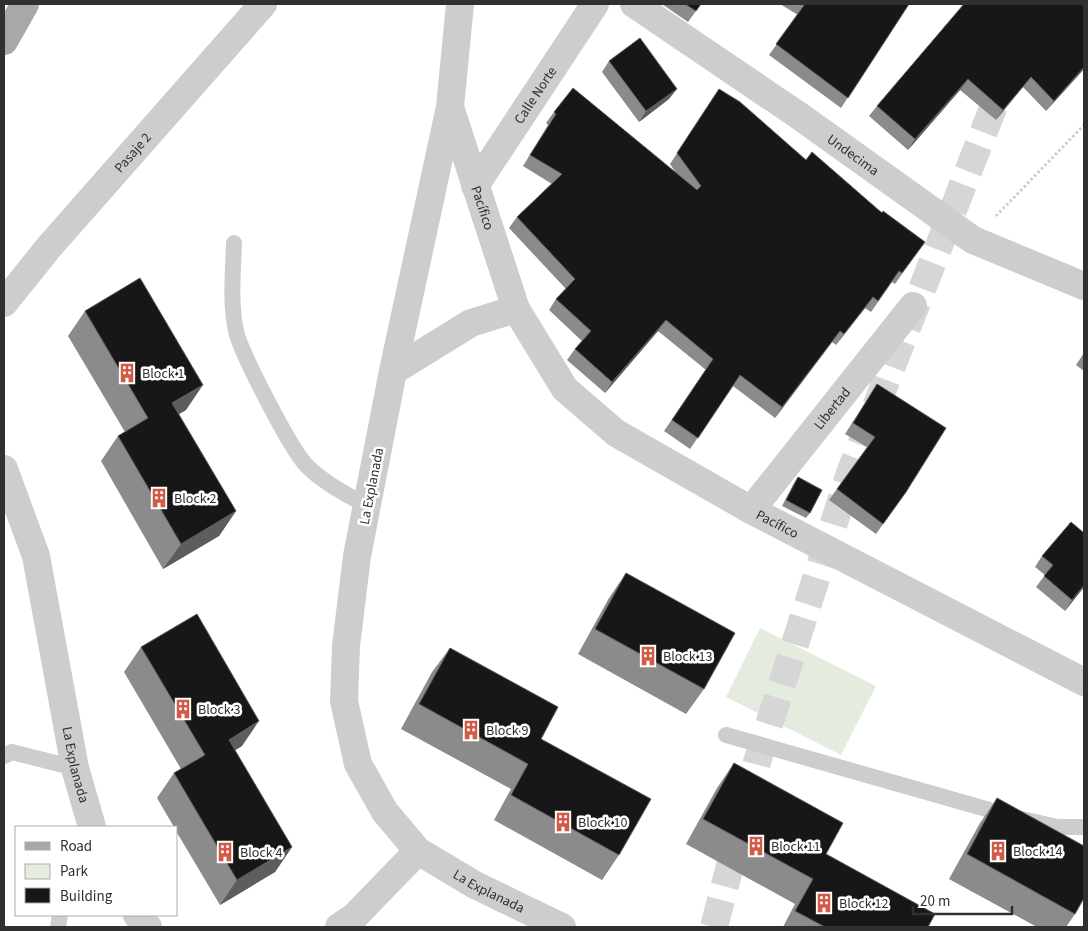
<svg xmlns="http://www.w3.org/2000/svg" width="1088" height="931" font-family="'Source Sans 3',sans-serif">
<style>
.green{fill:#e4ece0}
.lines{fill:none;stroke-linecap:round;stroke-linejoin:round}
.trunk-tunnel{stroke:#d6d6d6;stroke-width:28;stroke-dasharray:28 14;stroke-linecap:butt}
.path{stroke:#cdcdcd;stroke-width:3;stroke-dasharray:2.5 2.5;stroke-linecap:butt}
.service{stroke:#cdcdcd;stroke-width:16}
.minor{stroke:#cdcdcd;stroke-width:28}
.tertiary{stroke:#cdcdcd;stroke-width:28}
.primary{stroke:#a8a8a8;stroke-width:28}
.wall{fill:#8b8b8b}
.shaded-wall{fill:#5d5d5d}
.building{fill:#171717;stroke:#5d5d5d}
.labels{text-anchor:middle;stroke-width:5;stroke-linejoin:round;paint-order:stroke}
.street-label{font-size:14px;fill:#303030;stroke:#fff}
.poi-label{font-size:14px;fill:#303030;stroke:#fff;text-anchor:start}
</style>
<rect width="100%" height="100%" fill="#fff"/>
<path class="green" d="M760 628 876 686 841 755 726 697Z"/>
<g class="lines">
<path class="trunk-tunnel" d="M714 927 757 762 850 473 1004 80"/>
<path class="path" d="M996 216 1084 125"/>
<path class="service" d="M234 243C233 272 230 303 236 331 241 353 291 450 307 466 324 483 346 494 367 506
M726 735 1018 818 1057 827H1084
M4 756 12 752 75 768
M58 927 60 915"/>
<g class="minor">
<path id="s1" d="M634 4 798 115 973 240 1084 286"/>
<path id="s2" d="M450 107 516 309 565 389 616 433 751 510 1084 682"/>
<path id="s3" d="M475 186 595 4"/>
<path id="s4" d="M4 303 49 247 263 4"/>
<path d="M393 371 471 323 516 309"/>
<path id="s5" d="M4 469 36 556 75 768 92 827"/>
<path id="s6" d="M751 510 913 306"/>
<path d="M137 915 148 927"/>
<path d="M339 927 354 917 418 851"/>
</g>
<path class="tertiary" id="s7" d="M460 4 450 107 393 371 357 556 346 646 344 701 358 764 385 812 418 851 475 885 562 927"/>
<path class="primary" d="M4 41 25 4"/>
</g>
<path class="wall" d="M662 4H701L688 22Z
M780 4H909L841 108 769 55 798 15Z
M964 4 1084 69 1046 111 1023 87 996 120 960 90 908 150 869 116 877 106Z
M609 61 669 99 639 122 602 72Z
M719 89 806 160 925 242 895 284 892 282 871 312 865 308 836 345 832 342 775 418 733 386 690 449 664 431 706 370 658 331 605 393 567 360 575 349 582 341 549 310 556 299 566 289 509 228 517 217 552 184 523 166 548 125 546 123 554 112 676 173 670 164Z
M85 311 186 410 179 414 236 511 219 536 163 569 101 461 118 436 125 432 68 336Z
M1084 353V371L1076 365Z
M877 384 906 492 876 534 829 500 867 447 845 434Z
M798 477 810 513 806 518 782 506 794 483Z
M1084 533V587L1065 611 1036 587 1045 575 1035 567 1042 556Z
M626 573 704 689 686 714 578 654 609 598Z
M141 647 242 746 235 750 292 847 275 872 220 905 176 831V827H174L157 798 174 773 181 769 124 672Z
M450 648 541 739 619 855 602 880 494 820 511 789 401 729 432 672Z
M734 763 826 854 928 927H783L795 904 686 844 717 788Z
M997 798 1075 914 1066 927H1037L949 879 980 823Z"/>
<path class="shaded-wall" d="M1084 67V69L1046 111 1054 101Z
M1031 77 1023 87 996 120 1003 110Z
M968 79 960 90 908 150 915 139Z
M677 89 669 99 639 122 646 111Z
M873 297 865 308 836 345 844 334Z
M666 320 658 331 605 393 612 382Z
M840 331 832 342 775 418 782 407Z
M203 385 186 410 155 428 172 403Z
M236 511 219 536 163 569 181 544Z
M1084 585V587L1065 611 1072 600Z
M259 721 242 746 211 765 229 740Z
M292 847 275 872 220 905 237 880Z"/>
<path class="building" d="M685 4H701L696 11Z
M804 4H909L848 98 776 44 805 4Z
M964 4H1084V67L1054 101 1031 77 1003 110 968 79 915 139 877 106Z
M640 38 677 89 646 111 609 61Z
M573 88 697 190 701 186 677 153 719 89 740 102 806 160 812 152 882 213 883 211 925 242 902 273 899 271 878 301 873 297 844 334 840 331 782 407 740 375 698 438 672 420 713 359 666 320 612 382 575 349 591 331 556 299 575 279 517 217 562 174 530 155 556 114 554 112Z
M140 278 203 385 172 403 236 511 181 544 118 436 148 418 85 311Z
M877 384 946 428 906 492 883 524 837 489 875 437 853 423Z
M798 477 822 490 810 513 786 500Z
M1071 522 1084 533V585L1072 600 1044 576 1053 565 1042 556Z
M626 573 735 633 704 689 595 629Z
M197 614 259 721 229 740 292 847 237 880 174 773 205 755 141 647Z
M450 648 558 707 541 739 651 799 619 855 511 795 528 764 419 704Z
M734 763 843 823 826 854 935 914 928 927H825L795 911 813 879 703 819Z
M997 798 1084 846V898L1075 914 967 854Z"/>
<defs>
<symbol id="building-bare" viewBox="-9 -9 18 18"><path d="M-4-6H4V6H1V3H-1V6H-4ZM-2.5-4.3h1.7v1.8h-1.7ZM.8-4.3h1.7v1.8H.8ZM-2.5-1h1.7V.8h-1.7ZM.8-1h1.7V.8H.8Z" fill="#d25a47" stroke="#fff" stroke-width="2.5" paint-order="stroke"/></symbol>
</defs>
<g fill-rule="evenodd">
<use href="#building-bare" x="113" y="359" width="28" height="28"/>
<use href="#building-bare" x="145" y="484" width="28" height="28"/>
<use href="#building-bare" x="634" y="642" width="28" height="28"/>
<use href="#building-bare" x="169" y="695" width="28" height="28"/>
<use href="#building-bare" x="457" y="716" width="28" height="28"/>
<use href="#building-bare" x="549" y="808" width="28" height="28"/>
<use href="#building-bare" x="742" y="832" width="28" height="28"/>
<use href="#building-bare" x="984" y="837" width="28" height="28"/>
<use href="#building-bare" x="211" y="838" width="28" height="28"/>
<use href="#building-bare" x="810" y="889" width="28" height="28"/>
</g>
<g class="labels">
<g class="street-label">
<text dy="5" stroke="none"><textPath href="#s3" startOffset="109">Calle Norte</textPath></text>
<text dy="5" stroke="none"><textPath href="#s4" startOffset="198">Pasaje 2</textPath></text>
<text dy="5" stroke="none"><textPath href="#s1" startOffset="266">Undecima</textPath></text>
<text dy="5" stroke="none"><textPath href="#s2" startOffset="106">Pacífico</textPath></text>
<text dy="5" stroke="none"><textPath href="#s6" startOffset="130">Libertad</textPath></text>
<text transform="translate(371 486) rotate(-79)" y="5">La Explanada</text>
<text dy="5" stroke="none"><textPath href="#s2" startOffset="559">Pacífico</textPath></text>
<text dy="5" stroke="none"><textPath href="#s5" startOffset="305">La Explanada</textPath></text>
<text dy="5" stroke="none"><textPath href="#s7" startOffset="960">La Explanada</textPath></text>
</g>
<g class="poi-label">
<text x="142" y="378">Block 1</text>
<text x="174" y="503">Block 2</text>
<text x="663" y="661">Block 13</text>
<text x="198" y="714">Block 3</text>
<text x="486" y="735">Block 9</text>
<text x="578" y="827">Block 10</text>
<text x="771" y="851">Block 11</text>
<text x="1013" y="856">Block 14</text>
<text x="240" y="857">Block 4</text>
<text x="839" y="908">Block 12</text>
</g>
</g>
<rect width="1088" height="931" fill="none" stroke="#303030" stroke-width="10"/>
<rect x="15" y="826" width="162" height="90" fill="#ffffff" stroke="#acacac"/>
<rect x="25" y="842" width="25" height="8" fill="#a8a8a8" stroke="#acacac"/>
<text x="60" y="851" font-size="15" fill="#303030">Road</text>
<rect x="25" y="864" width="25" height="15" fill="#e4ece0" stroke="#acacac"/>
<text x="60" y="876" font-size="15" fill="#303030">Park</text>
<rect x="25" y="888" width="25" height="15" fill="#171717" stroke="#acacac"/>
<text x="60" y="901" font-size="15" fill="#303030">Building</text>
<path d="M913 906v8h99v-8" fill="none" stroke="#303030" stroke-width="2.5"/>
<text x="920" y="906" font-size="15" fill="#303030" stroke="#ffffff" stroke-width="4" paint-order="stroke">20 m</text>
</svg>
